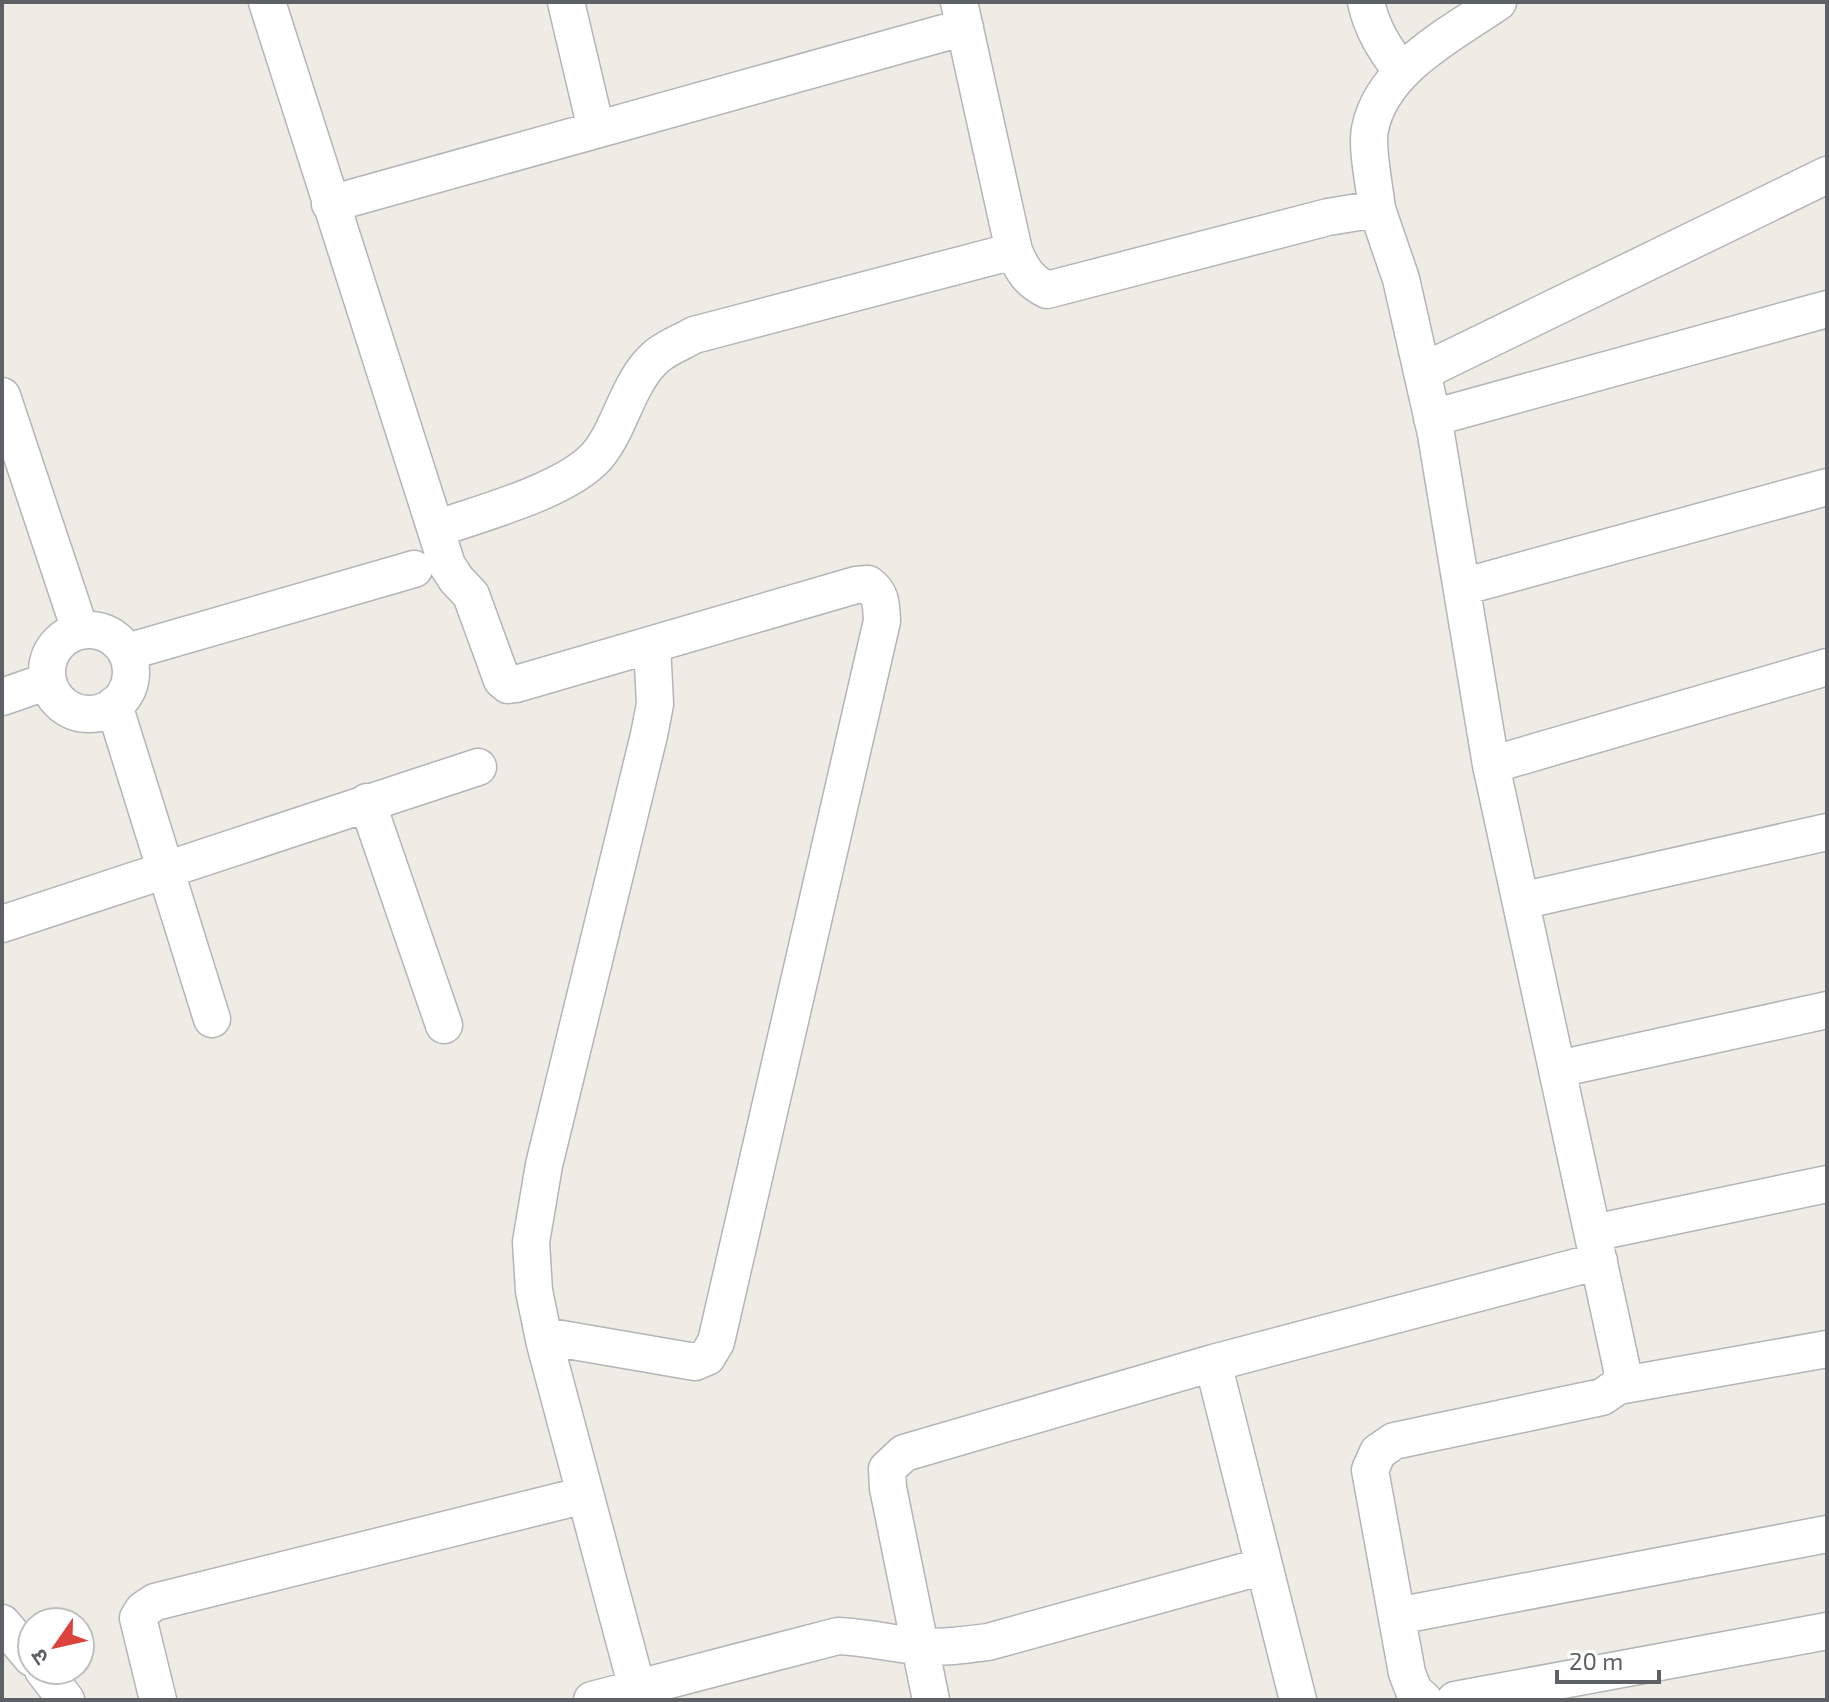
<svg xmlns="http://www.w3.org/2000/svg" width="1829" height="1702" font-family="'Exo 2','Noto Sans Devanagari',sans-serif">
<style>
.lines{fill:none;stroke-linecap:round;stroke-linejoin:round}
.street-casing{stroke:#b2b5b9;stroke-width:39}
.street{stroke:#fff;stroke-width:36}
</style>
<rect width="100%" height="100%" fill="#eeece5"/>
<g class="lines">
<defs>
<path id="street" d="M267 2 447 565 456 579 471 595 502 680 508 685 516 684 856 585 868 584C882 594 881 605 882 621L716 1342 707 1357 695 1362 544 1336
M566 2 596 129
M959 2 1014 251C1022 270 1029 281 1047 290L1328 217 1377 209 1401 279 1436 434 1491 765 1623 1374 1618 1386 1602 1397 1394 1441 1378 1452 1370 1470 1407 1673 1414 1691 1424 1700
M1366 2C1372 30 1385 49 1402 72
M330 204 965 27
M1377 209C1375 189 1366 147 1370 129 1382 68 1452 34 1498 2
M1422 372 1827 175
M2 396 80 630
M1432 418 1827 309
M436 529C481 513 566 491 597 456 622 426 627 382 657 356 668 347 682 342 694 335L1014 251
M1462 587 1827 487
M47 672a42 42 0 1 1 84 0a42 42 0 1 1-84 0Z
M127 652 414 569
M2 697 48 681
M114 705 212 1019
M1491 765 1827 667
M367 802 444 1025
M1521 901 1827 832
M2 924 478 767
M1558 1069 1827 1010
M1593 1233 1827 1184
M1213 1363 1298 1700
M1618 1386 1827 1349
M1397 1616 1827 1534
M2 1623 32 1658
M43 1670 66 1700
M637 1688 545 1344 534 1291 531 1242 544 1165 649 735 655 704 652 645
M158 1700 138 1618 143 1610 155 1602 585 1495
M592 1700 838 1636C866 1637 892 1644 919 1646 943 1648 965 1645 988 1642L1264 1566
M931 1700 888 1488 887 1469 904 1453 1213 1363 1599 1261
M1455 1700 1827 1631"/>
</defs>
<use href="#street" class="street-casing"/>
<use href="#street" class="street"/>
</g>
<rect width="1829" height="1702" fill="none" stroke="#5d6064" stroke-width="8"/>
<g transform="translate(56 1646) rotate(236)"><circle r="38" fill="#ffffff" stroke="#bebfc1" stroke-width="2"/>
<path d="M0-6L14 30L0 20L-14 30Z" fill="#dc433d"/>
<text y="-12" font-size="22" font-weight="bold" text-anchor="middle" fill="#5d6064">उ</text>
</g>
<path d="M1557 1670v12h102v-12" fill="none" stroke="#5d6064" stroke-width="4"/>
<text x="1569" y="1670" font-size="24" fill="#5d6064" stroke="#ffffff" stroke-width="6" paint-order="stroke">20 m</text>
</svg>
